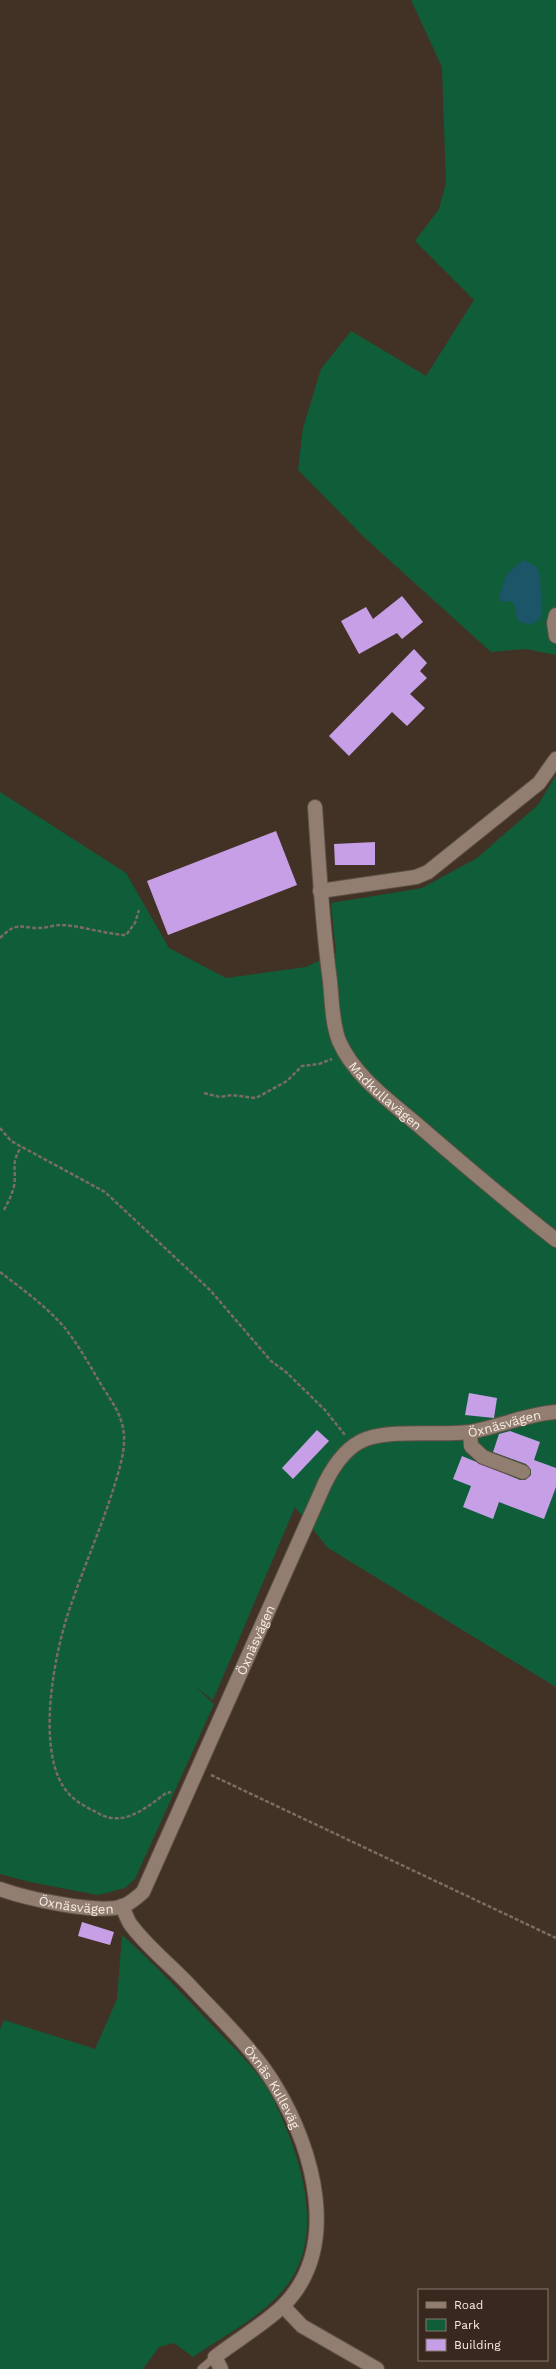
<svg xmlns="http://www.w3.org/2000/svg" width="556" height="2369" viewBox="0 0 556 2369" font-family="'Work Sans',sans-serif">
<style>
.green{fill:#0f5e39}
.water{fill:#1d5568}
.building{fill:#c79fe6}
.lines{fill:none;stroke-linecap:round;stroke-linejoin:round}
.lane-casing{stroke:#5e5147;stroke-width:9}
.street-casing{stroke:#5e5147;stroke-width:16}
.path{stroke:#7b6c62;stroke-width:2.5;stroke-dasharray:4 2;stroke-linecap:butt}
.lane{stroke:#927e71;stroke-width:7}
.street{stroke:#927e71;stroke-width:14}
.labels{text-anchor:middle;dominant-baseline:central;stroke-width:4;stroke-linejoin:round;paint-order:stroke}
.street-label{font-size:13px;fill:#f8ede6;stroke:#38281d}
</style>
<rect width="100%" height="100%" fill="#423226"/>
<g class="green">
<polygon points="411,0 556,0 556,655 526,649 491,652 365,538 298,470 303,428 321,369 351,331 426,376 474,300 415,241 439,209 446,183 442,67"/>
<polygon points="556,775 556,1687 328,1548 295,1507 213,1700 194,1686 214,1704 135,1879 125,1888 98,1895 30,1882 0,1874 0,792 126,873 169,948 226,978 306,967 336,953 331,903 422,888 477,858 538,805"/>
<path d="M122,1935c33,29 62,61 92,92 20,21 45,44 58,70 26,52 54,131 18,184 -23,34 -65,53 -97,76l-19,-14 -15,4 -16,22h-143v-340l4,-9 91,29 22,-50z"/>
</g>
<polygon class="water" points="523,560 536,566 540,575 542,615 539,620 530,625 518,621 514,604 510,601 502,602 499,598 506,575"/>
<g class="building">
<polygon points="402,596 423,622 402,639 397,633 359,654 341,621 366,607 373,619"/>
<polygon points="414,649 427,663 420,671 427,678 410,694 425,708 407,726 392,712 349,756 329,736"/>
<polygon points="276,831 297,885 168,935 147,881"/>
<polygon points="375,842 375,865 335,865 334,844"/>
<polygon points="469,1393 497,1398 494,1418 465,1415"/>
<polygon points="317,1430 329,1441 293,1479 282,1468"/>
<polygon points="510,1431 540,1442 534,1460 556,1468 556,1487 544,1519 499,1502 493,1519 463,1507 471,1486 453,1479 462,1456 520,1480 525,1480 531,1475 531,1470 526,1464 493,1452 499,1434"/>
<polygon points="82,1922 114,1932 110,1945 78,1936"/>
</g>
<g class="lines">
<defs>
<polyline id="lane" points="201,2369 215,2357"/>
<g id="street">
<polyline points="556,615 554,623 556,636"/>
<path id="s1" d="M315,807c4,58 7,116 15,174 2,20 2,42 9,60 15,35 52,61 80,85 45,39 90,77 137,114"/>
<polyline points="320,891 416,877 428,872 539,783 556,759"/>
<polyline points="470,1432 471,1446 483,1457 523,1472"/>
<path id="s2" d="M0,1889c25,9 99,26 123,17 8,-3 13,-8 20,-14l182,-409c8,-16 22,-37 41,-44 29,-10 72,-3 104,-7 29,-5 56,-18 86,-20"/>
<path id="s3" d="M122,1906c3,6 5,14 9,19 17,23 42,42 61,63 28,30 64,64 84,99 37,62 66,160 7,219 -20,19 -46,34 -68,51l6,12"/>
<polyline points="283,2306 302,2326 377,2369"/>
</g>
</defs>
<use href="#lane" class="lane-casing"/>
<use href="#street" class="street-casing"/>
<g class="path">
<path d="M0,938c17,-17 19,-10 39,-10 7,0 15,-3 22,-3 22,1 43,9 65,10l9,-12 4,-13"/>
<polyline points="204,1093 220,1097 232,1095 256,1098 287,1081 302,1066 319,1064 332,1059"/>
<polyline points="0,1128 11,1141 105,1192 210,1290 271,1361 286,1372 325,1410 345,1435"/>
<path d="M4,1210c4,-8 8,-15 10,-24 3,-18 -4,-21 7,-39"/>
<path d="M0,1272c22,17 46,34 64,55 14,17 26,39 38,59 10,16 21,30 22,50 1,17 -6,38 -11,54 -12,38 -28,74 -41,112 -17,45 -39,153 -3,192 7,8 19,14 29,19 25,15 48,-5 68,-20l5,-1"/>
<polyline points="211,1775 556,1938"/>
</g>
<use href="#lane" class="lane"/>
<use href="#street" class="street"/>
</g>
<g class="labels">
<g class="street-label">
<text stroke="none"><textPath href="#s1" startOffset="308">Madkullavägen</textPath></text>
<text stroke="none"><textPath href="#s2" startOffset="799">Öxnäsvägen</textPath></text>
<text stroke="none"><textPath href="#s2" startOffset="426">Öxnäsvägen</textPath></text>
<text stroke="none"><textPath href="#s2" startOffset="78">Öxnäsvägen</textPath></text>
<text stroke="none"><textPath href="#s3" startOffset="237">Öxnäs Kulleväg</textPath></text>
</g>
</g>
<rect x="418" y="2289" width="130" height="72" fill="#38281d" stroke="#85776d"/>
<rect x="426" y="2302" width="20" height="6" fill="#927e71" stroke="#85776d"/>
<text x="454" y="2309" font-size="12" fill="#f8ede6">Road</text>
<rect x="426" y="2319" width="20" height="12" fill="#0f5e39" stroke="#85776d"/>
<text x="454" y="2329" font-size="12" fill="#f8ede6">Park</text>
<rect x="426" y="2339" width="20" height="12" fill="#c79fe6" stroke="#85776d"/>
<text x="454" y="2349" font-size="12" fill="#f8ede6">Building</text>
</svg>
